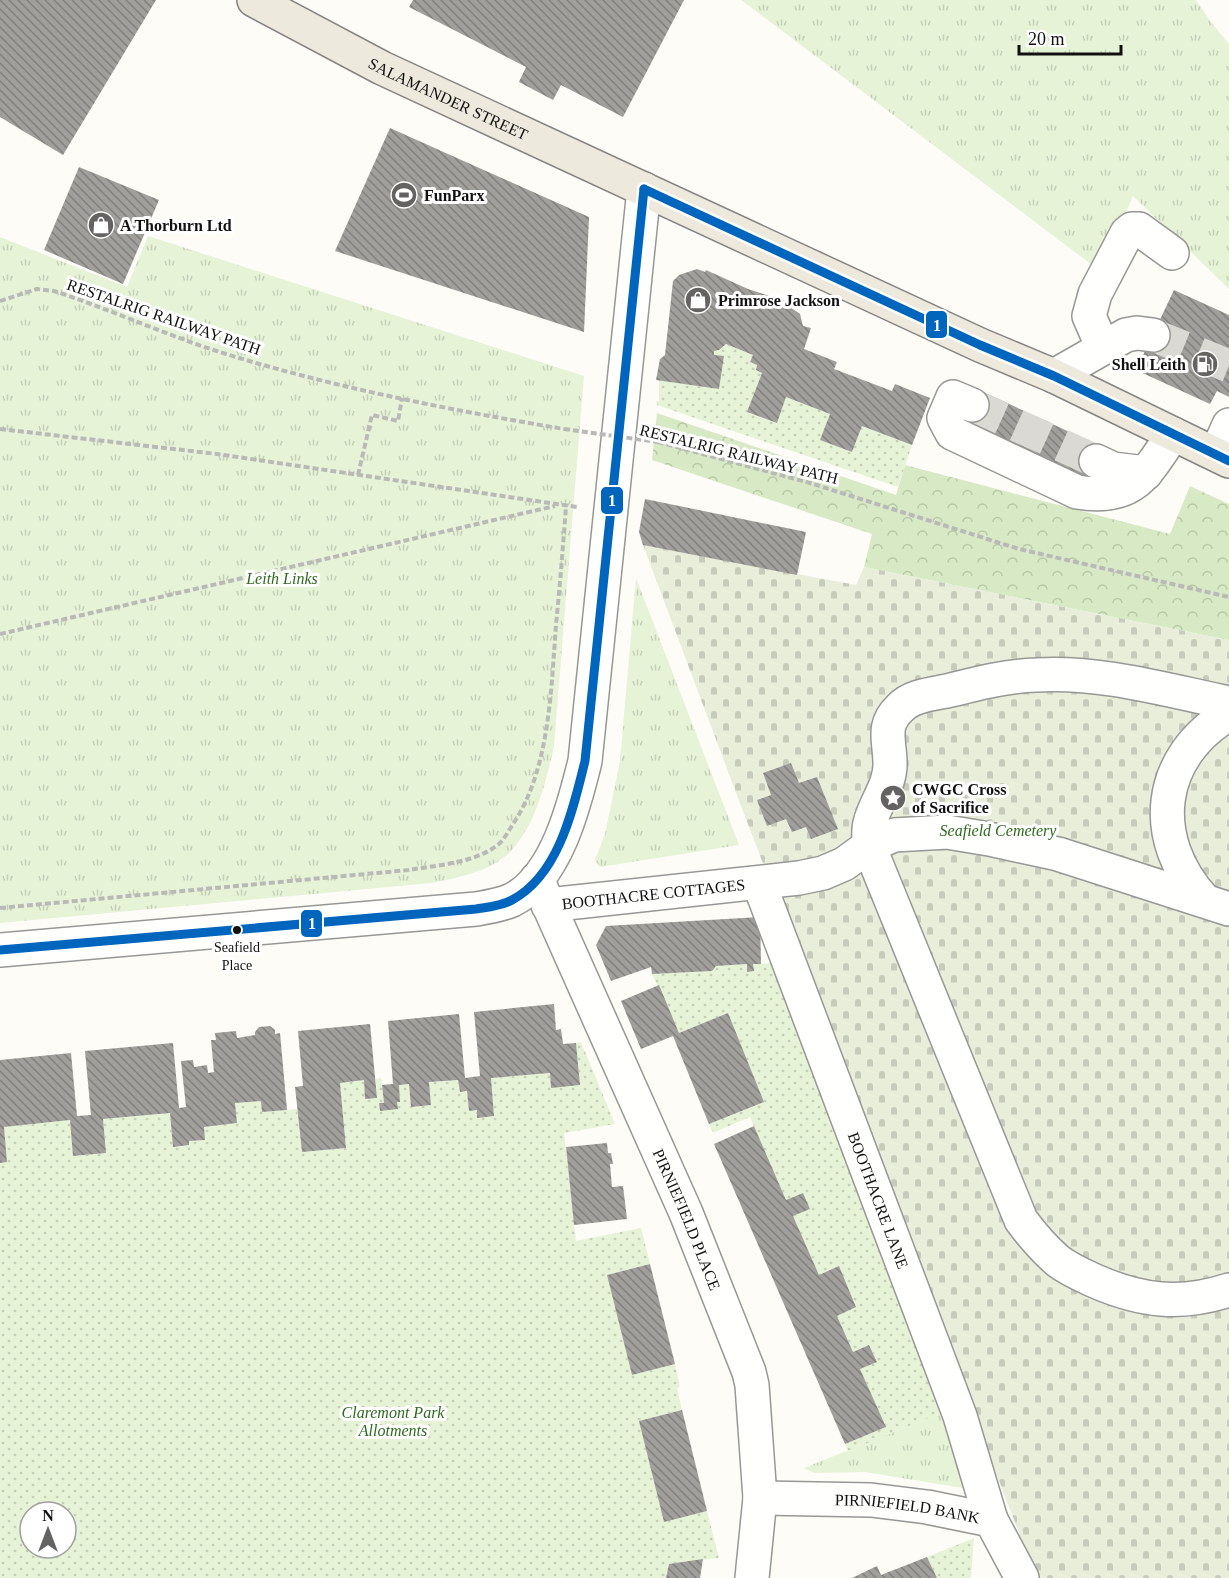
<svg xmlns="http://www.w3.org/2000/svg" width="1229" height="1578" viewBox="0 0 1229 1578" font-family="Georgia,serif">
<style>
.grass{fill:url(#grass-tufts)}
.forest{fill:url(#forest-crowns)}
.cemetery{fill:url(#cemetery-stones)}
.garden{fill:url(#garden-dots);fill-rule:evenodd}
.building{fill:url(#building-back-hatch)}
.lines{fill:none;stroke-linecap:round;stroke-linejoin:round}
.minor-tunnel{stroke:#dad9d4;stroke-width:33;stroke-dasharray:33 16;stroke-linecap:butt}
.minor-casing{stroke:#979795;stroke-width:36}
.major-casing{stroke:#858482;stroke-width:36}
.path{stroke:#b9b9b8;stroke-width:4;stroke-dasharray:6 3;stroke-linecap:butt}
.minor{stroke:#fffffe;stroke-width:33}
.major{stroke:#ede9dc;stroke-width:33}
.path-bridge{stroke:#b9b9b8;stroke-width:4;stroke-dasharray:6 3;stroke-linecap:butt}
.bus-1-casing{stroke:#fff;stroke-width:14}
.bus-1{stroke:#0065bd;stroke-width:9}
.bus-dot{fill:#111;stroke:#fff;stroke-width:2}
.labels{text-anchor:middle;dominant-baseline:central;stroke-width:6;stroke-linejoin:round;paint-order:stroke}
.bus-label{font-size:14px;fill:#111;stroke:#fff}
.street-label{font-size:16px;fill:#111;stroke:#fff}
.poi-label{font-size:16px;font-weight:bold;fill:#111;stroke:#fff;text-anchor:start}
.park-label{font-size:16px;font-style:italic;fill:#2f6b1f;stroke:#fff}
.line-badge{stroke:#fff;stroke-width:2}
.badge-label{font-size:16px;text-anchor:middle;font-weight:bold;fill:#fff}
</style>
<defs>
<pattern id="grass-tufts" width="24" height="20" patternUnits="userSpaceOnUse" patternTransform="scale(1.5)"><rect width="24" height="20" fill="#e7f3d7"/><path d="M3 7l-1-3M5 7V3M7 7l1-3M15 17l-1-3M17 17v-4M19 17l1-3" fill="none" stroke="#c5cfb8"/></pattern>
<pattern id="forest-crowns" width="20" height="18" patternUnits="userSpaceOnUse" patternTransform="scale(1.5)"><rect width="20" height="18" fill="#d8eac5"/><path d="M2 6a3 3 0 1 1 6 0M12 15a3 3 0 1 1 6 0" fill="none" stroke="#b8c8a8"/></pattern>
<pattern id="cemetery-stones" width="16" height="16" patternUnits="userSpaceOnUse" patternTransform="scale(1.5)"><rect width="16" height="16" fill="#e9eedb"/><path d="M2 7V4a2 2 0 0 1 4 0v3zM10 15v-3a2 2 0 0 1 4 0v3z" fill="#c7cbbb"/></pattern>
<pattern id="garden-dots" width="8" height="8" patternUnits="userSpaceOnUse" patternTransform="scale(1.5)"><rect width="8" height="8" fill="#e7f3d7"/><path d="M2 2h.1M6 6h.1" fill="none" stroke="#c5cfb8" stroke-width="1.8" stroke-linecap="round"/></pattern>
<pattern id="building-back-hatch" width="6" height="6" patternUnits="userSpaceOnUse" patternTransform="scale(1.5)"><rect width="6" height="6" fill="#a19f9c"/><path d="M-1 5l2 2M0 0l6 6M5-1l2 2" fill="none" stroke="#82807e"/></pattern>
</defs>
<rect width="100%" height="100%" fill="#fdfcf7"/>
<g class="grass">
<polygon points="741,0 1196,0 1211,22 1229,44 1229,289 1133,196 1100,271"/>
<path d="M148,236l436,140 -30,370c-8,35 -18,80 -45,107 -20,19 -52,25 -78,30l-431,40v-686l127,50z"/>
<polygon points="636,578 739,845 600,867 595,860 605,834 620,761"/>
<polygon points="948,1410 969,1487 963,1488 865,1472 814,1473 804,1468"/>
</g>
<polygon class="forest" points="657,413 896,495 905,465 1170,534 1190,486 1229,504 1229,640 864,567 872,534 652,460"/>
<polygon class="cemetery" points="643,545 856,585 864,567 1229,640 1229,1578 1036,1578 1032,1574 1024,1546 738,798"/>
<g class="garden">
<polygon points="726,344 753,355 750,362 757,365 756,370 762,373 748,413 776,423 786,397 830,414 820,440 852,452 862,426 912,445 898,487 657,405 656,401 659,401 659,380 719,389 724,357 714,355 714,351 719,350"/>
<polygon points="778,963 948,1410 848,1451 845,1444 886,1427 860,1369 877,1361 869,1345 853,1352 837,1316 856,1306 839,1267 819,1275 793,1216 810,1209 803,1193 786,1200 750,1117 713,1133 709,1124 764,1102 728,1014 679,1033 652,974 712,971 716,966 747,964 747,972 754,971 753,964"/>
<path d="M581,1042l34,82 -51,9 12,108 65,-13 9,36 -43,11 25,100 43,-11 5,23 -3,1 5,22 -42,11 24,100 43,-10 12,47 -50,6 -3,14h-666v-415l7,-1 -3,-35 66,-7 4,36 32,-3 -3,-34 67,-6 3,33 16,-1v-4l16,-1 -1,-13 33,-4 -2,-20 26,-2 2,11 34,-3 5,43 44,-4 -6,-65 24,-3 2,19 11,-1 -1,-19 5,-1 3,25 -4,1 20,-3 -1,-16 10,-1 2,23 20,-2 -2,-23 29,-2 2,12 7,-1 2,20 8,-1v7l17,-1 -3,-38 59,-5 30,12 -4,-42zM30,1512h36v36h-36z"/>
<polygon points="974,1538 971,1578 937,1578 927,1557"/>
</g>
<g class="building">
<polygon points="0,0 156,0 63,155 0,117"/>
<polygon points="413,0 684,0 623,117 561,85 553,100 519,82 526,67 409,7"/>
<polygon points="390,128 589,217 584,332 335,251"/>
<polygon points="79,167 159,200 123,284 44,250"/>
<polygon points="697,269 705,272 706,270 748,289 791,303 790,307 800,314 803,326 811,328 804,349 837,362 834,369 892,391 895,384 930,398 912,445 862,426 852,452 820,440 830,414 786,397 777,423 747,412 762,373 756,370 757,365 750,362 753,355 726,344 719,350 714,351 714,355 724,356 719,389 656,380 660,359 665,355 673,281 679,275"/>
<polygon points="1174,290 1229,315 1229,397 1217,391 1210,404 1136,370"/>
<polygon points="979,390 1102,447 1087,479 964,421"/>
<polygon points="645,499 806,532 797,575 643,545 639,532"/>
<polygon points="791,763 799,783 817,777 838,829 811,839 806,827 792,832 786,819 767,826 757,800 771,795 763,773"/>
<polygon points="760,917 761,964 753,964 754,971 747,972 747,964 716,966 712,971 652,974 651,967 611,981 596,945 606,926"/>
<polygon points="659,985 679,1033 728,1013 764,1102 709,1124 673,1036 641,1049 621,1001"/>
<polygon points="554,1004 556,1030 561,1029 563,1044 576,1043 580,1085 551,1088 550,1073 491,1078 494,1116 477,1118 477,1110 469,1111 467,1091 460,1092 458,1080 429,1082 431,1105 411,1107 409,1084 399,1085 400,1102 397,1102 398,1109 380,1111 379,1103 384,1103 382,1085 393,1084 388,1021 459,1014 465,1078 480,1076 474,1012"/>
<polygon points="370,1024 377,1098 365,1099 364,1080 340,1083 346,1148 302,1152 295,1087 303,1086 298,1031"/>
<polygon points="270,1026 275,1030 275,1034 280,1033 287,1110 262,1112 261,1101 235,1103 237,1123 204,1127 205,1140 189,1141 189,1145 173,1147 170,1113 103,1119 106,1153 73,1156 70,1120 4,1127 7,1162 0,1163 0,1060 71,1053 77,1116 91,1115 85,1051 173,1043 179,1108 186,1107 181,1061 193,1060 194,1067 207,1065 208,1073 214,1072 211,1040 216,1040 215,1033 236,1031 237,1038 255,1035 255,1032 259,1027"/>
<polygon points="754,1126 786,1200 803,1193 810,1209 793,1216 819,1275 839,1266 856,1307 837,1316 853,1352 869,1345 877,1362 860,1369 886,1427 845,1444 714,1144"/>
<polygon points="607,1143 608,1153 611,1153 613,1164 610,1164 612,1187 623,1186 627,1219 574,1225 566,1147"/>
<polygon points="650,1264 675,1364 632,1375 607,1275"/>
<polygon points="682,1410 707,1511 664,1522 639,1421"/>
<polygon points="927,1557 937,1578 852,1578 877,1566 881,1575"/>
<polygon points="703,1559 700,1578 666,1578 669,1564"/>
</g>
<g class="lines">
<g class="minor-tunnel">
<polyline points="1153,335 1229,366"/>
<polyline points="972,405 1096,461"/>
</g>
<defs>
<g id="minor">
<polyline points="1103,348 1089,316 1095,294 1127,233 1132,229 1139,229 1172,253"/>
<polyline points="1054,376 1126,335 1137,333 1153,335"/>
<path d="M972,405l-19,-8 -9,21 8,15 125,59c56,9 68,-16 96,-58"/>
<polyline points="1216,454 1229,425"/>
<polyline points="1096,461 1113,469 1146,473"/>
<path d="M1229,703c-63,-13 -128,-32 -193,-28 -29,1 -57,8 -85,15 -17,4 -39,5 -51,18 -19,18 -10,33 -10,55 1,21 -15,40 -20,60 -2,8 -1,15 -1,23l152,374c11,15 23,29 37,41 12,9 24,14 37,20 46,20 85,25 134,9"/>
<path id="s1" d="M537,879l149,334 63,159 3,13 8,113 -8,80"/>
<path id="s2" d="M759,883l201,533 31,104"/>
<path d="M1204,900c-56,-61 -48,-143 25,-186"/>
<path id="s3" d="M548,905l251,-27 24,-5 21,-9 25,-18 25,-11 53,-3 42,7 69,15 171,55"/>
<path d="M0,950l476,-41c12,-2 25,-4 36,-9 44,-22 62,-94 73,-139l59,-572"/>
<path id="s4" d="M760,1498l111,2 56,7 64,13 31,58"/>
</g>
<g id="major">
<path id="s5" d="M254,0l128,68 598,277 74,31 175,85"/>
</g>
</defs>
<use href="#minor" class="minor-casing"/>
<use href="#major" class="major-casing"/>
<g class="path">
<path d="M0,301l37,-12 17,2c58,19 114,45 172,63 110,34 225,56 338,75"/>
<polyline points="0,429 217,454 577,507"/>
<polyline points="658,442 810,483 1019,549 1229,597"/>
<polyline points="358,475 372,415 398,421 402,398"/>
<polyline points="0,634 555,506"/>
<path d="M0,908l409,-38c29,-5 68,-7 91,-27 5,-5 9,-13 13,-19 37,-55 38,-135 43,-199 4,-40 7,-79 10,-119"/>
</g>
<use href="#minor" class="minor"/>
<use href="#major" class="major"/>
<polyline class="path-bridge" points="564,429 658,442"/>
<defs>
<g id="bus-1">
<polyline points="644,189 980,345 1054,376 1229,461"/>
<path d="M0,950l476,-41c12,-2 25,-3 36,-9 47,-25 61,-91 73,-139l59,-572"/>
</g>
</defs>
<use href="#bus-1" class="bus-1-casing"/>
<use href="#bus-1" class="bus-1"/>
</g>
<defs>
<symbol id="stadium-disc" viewBox="-11 -11 22 22"><circle r="9.5" fill="#646362" stroke="#fff"/><path d="M0-5a6.5 5 0 1 0 0 10a6.5 5 0 1 0 0-10ZM-3.5-1.8h7v3.6h-7Z" fill="#fff"/></symbol>
<symbol id="shop-disc" viewBox="-11 -11 22 22"><circle r="9.5" fill="#646362" stroke="#fff"/><path d="M-5-2.5h2.3a2.7 3.5 0 0 1 5.4 0H5L5.5 6h-11ZM-1.5-2.5h3a1.5 2.3 0 0 0-3 0Z" fill="#fff"/></symbol>
<symbol id="fuel-disc" viewBox="-11 -11 22 22"><circle r="9.5" fill="#646362" stroke="#fff"/><path d="M-5.5-6h7V0h2V4h1.3V-2.5L3-4.5l.8-.8L6-3V5H2.5V1h-1V6h-7ZM-4.2-4.7v3.2H.2V-4.7Z" fill="#fff"/></symbol>
<symbol id="sight-disc" viewBox="-11 -11 22 22"><circle r="9.5" fill="#646362" stroke="#fff"/><path d="M0-6L1.8-2.2L6-1.7L2.9 1.2L3.7 5.4L0 3.3L-3.7 5.4L-2.9 1.2L-6-1.7L-1.8-2.2Z" fill="#fff"/></symbol>
</defs>
<g fill-rule="evenodd">
<use href="#stadium-disc" x="389" y="180" width="30" height="30"/>
<use href="#shop-disc" x="86" y="210" width="30" height="30"/>
<use href="#shop-disc" x="683" y="285" width="30" height="30"/>
<use href="#fuel-disc" x="1190" y="349" width="30" height="30"/>
<use href="#sight-disc" x="878" y="783" width="30" height="30"/>
</g>
<circle class="bus-dot" cx="237" cy="930" r="5"/>
<g class="labels">
<g class="bus-label">
<text x="237" y="947">Seafield<tspan x="237" dy="18">Place</tspan></text>
</g>
<g class="street-label">
<text stroke="none"><textPath href="#s5" startOffset="218">SALAMANDER STREET</textPath></text>
<text transform="translate(164 317) rotate(19)">RESTALRIG RAILWAY PATH</text>
<text transform="translate(739 454) rotate(14)">RESTALRIG RAILWAY PATH</text>
<text stroke="none"><textPath href="#s3" startOffset="106">BOOTHACRE COTTAGES</textPath></text>
<text stroke="none"><textPath href="#s2" startOffset="339">BOOTHACRE LANE</textPath></text>
<text stroke="none"><textPath href="#s1" startOffset="372">PIRNIEFIELD PLACE</textPath></text>
<text stroke="none"><textPath href="#s4" startOffset="148">PIRNIEFIELD BANK</textPath></text>
</g>
<g class="poi-label">
<text x="424" y="195">FunParx</text>
<text x="120" y="225">A Thorburn Ltd</text>
<text x="718" y="300">Primrose Jackson</text>
<text x="1186" y="364" text-anchor="end">Shell Leith</text>
<text x="912" y="789">CWGC Cross<tspan x="912" dy="18">of Sacrifice</tspan></text>
</g>
<g class="park-label">
<text x="282" y="578">Leith Links</text>
<text x="998" y="830">Seafield Cemetery</text>
<text x="393" y="1412">Claremont Park<tspan x="393" dy="18">Allotments</tspan></text>
</g>
</g>
<g class="line-badge">
<rect x="925" y="310" width="23" height="29" rx="6" fill="#0065bd"/>
<rect x="600" y="486" width="24" height="29" rx="6" fill="#0065bd"/>
<rect x="300" y="909" width="23" height="29" rx="6" fill="#0065bd"/>
</g>
<g class="badge-label">
<text x="937" y="331">1</text>
<text x="612" y="506">1</text>
<text x="312" y="929">1</text>
</g>
<g transform="translate(48 1530)"><circle r="28" fill="#ffffff" stroke="#a0a0a0" stroke-width="1.5"/>
<path d="M0-4.5L10 22L0 15L-10 22Z" fill="#646362"/>
<text y="-9" font-size="16" font-weight="bold" text-anchor="middle" fill="#111111">N</text>
</g>
<path d="M1019 45v9h102v-9" fill="none" stroke="#111111" stroke-width="3"/>
<text x="1028" y="45" font-size="18" fill="#111111" stroke="#ffffff" stroke-width="4.5" paint-order="stroke">20 m</text>
</svg>
